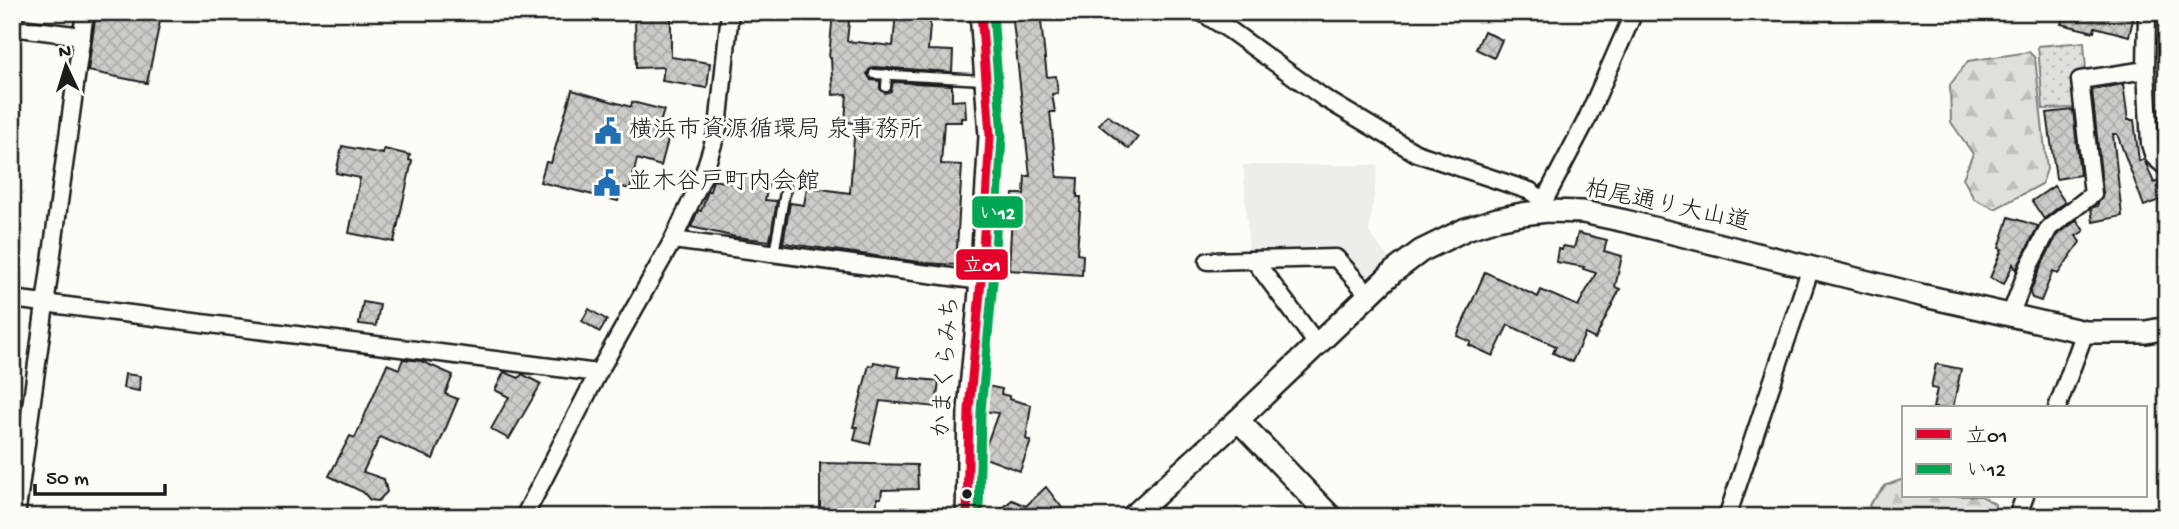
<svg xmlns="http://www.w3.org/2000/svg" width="2179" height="529" viewBox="0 0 2179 529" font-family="'Gochi Hand','Klee One',sans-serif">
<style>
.built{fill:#eeede9}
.forest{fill:url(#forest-firs);stroke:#7e7e7c;stroke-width:2}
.park{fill:url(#park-dots);stroke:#7e7e7c;stroke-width:2}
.building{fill:url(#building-cross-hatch);stroke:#1c1c1c;stroke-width:2}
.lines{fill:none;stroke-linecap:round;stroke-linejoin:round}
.lane-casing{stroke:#1c1c1c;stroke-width:13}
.street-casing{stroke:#1c1c1c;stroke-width:21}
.secondary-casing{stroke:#1c1c1c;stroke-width:26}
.lane{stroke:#fdfcf7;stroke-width:8}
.street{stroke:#fdfcf7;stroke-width:16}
.secondary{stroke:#fdfcf7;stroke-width:21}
.bus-1-casing{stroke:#fdfcf7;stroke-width:14}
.bus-2-casing{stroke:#fdfcf7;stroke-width:14}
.bus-1{stroke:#e4002b;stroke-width:9}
.bus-2{stroke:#00a651;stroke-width:9}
.bus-dot{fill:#1c1c1c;stroke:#fdfcf7;stroke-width:2.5}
.labels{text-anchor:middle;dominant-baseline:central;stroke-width:6;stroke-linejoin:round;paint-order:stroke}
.poi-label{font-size:24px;fill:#1c1c1c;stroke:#fdfcf7;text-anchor:start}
.street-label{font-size:24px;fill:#1c1c1c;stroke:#fdfcf7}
.line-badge{stroke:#fdfcf7;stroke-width:2.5}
.badge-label{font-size:19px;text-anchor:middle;font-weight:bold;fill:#fff}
</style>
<defs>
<pattern id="forest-firs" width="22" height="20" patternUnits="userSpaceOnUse" patternTransform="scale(1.75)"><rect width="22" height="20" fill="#e0dfdb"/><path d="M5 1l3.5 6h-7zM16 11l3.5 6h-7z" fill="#c0bfbb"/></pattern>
<pattern id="park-dots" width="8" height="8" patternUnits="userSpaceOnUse" patternTransform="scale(1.75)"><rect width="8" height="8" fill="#e0dfdb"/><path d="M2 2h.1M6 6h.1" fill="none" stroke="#c0bfbb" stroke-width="1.8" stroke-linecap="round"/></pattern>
<pattern id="building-cross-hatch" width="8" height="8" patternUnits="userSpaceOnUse" patternTransform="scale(1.75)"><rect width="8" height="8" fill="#cccbc8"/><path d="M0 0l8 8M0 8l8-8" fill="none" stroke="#afaeab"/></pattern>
</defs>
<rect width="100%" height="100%" fill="#fdfcf7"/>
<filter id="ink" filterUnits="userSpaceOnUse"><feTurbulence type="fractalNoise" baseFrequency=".0143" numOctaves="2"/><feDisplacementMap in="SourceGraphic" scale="14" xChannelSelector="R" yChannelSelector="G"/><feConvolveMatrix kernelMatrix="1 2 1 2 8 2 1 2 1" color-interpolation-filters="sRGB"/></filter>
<g filter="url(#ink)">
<polygon class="built" points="1243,165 1378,165 1369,232 1389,259 1365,279 1343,251 1249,254"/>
<g class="forest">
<polygon points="2029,52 2035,58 2047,169 2042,184 1995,209 1974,199 1963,178 1973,154 1951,122 1950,85 1968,61"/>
<polygon points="1904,479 1904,496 1981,496 1995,504 1993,517 1875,517 1869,505 1886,485"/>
</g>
<polygon class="park" points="2084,42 2086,71 2074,74 2076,108 2043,109 2038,46"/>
<g class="building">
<polygon points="96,12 162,12 147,83 88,71"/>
<polygon points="635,12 671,12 671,57 710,63 707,88 662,81 664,67 636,68"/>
<polygon points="833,12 850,12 847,41 893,46 896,12 931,12 928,50 953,51 952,72 874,67 869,70 867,74 871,80 880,81 880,89 885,93 891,91 893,82 952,85 952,101 965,100 966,118 961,118 961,122 944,122 941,164 962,165 956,265 926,263 783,243 790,203 804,205 807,187 850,193 855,123 845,122 847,94 833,95 831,58 829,58"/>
<polygon points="1012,12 1040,12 1047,77 1056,76 1058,93 1052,94 1055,112 1050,112 1057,177 1078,178 1077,197 1081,197 1077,254 1083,255 1082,275 1009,270 1013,194 1024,194 1025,176 1030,176"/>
<polygon points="2064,12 2135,12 2129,36 2095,27 2094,32 2061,24"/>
<polygon points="1484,31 1502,40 1494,58 1476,49"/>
<polygon points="2123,84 2128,120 2134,120 2139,161 2144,159 2154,183 2163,179 2167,197 2144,206 2117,134 2113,134 2122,216 2093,222 2091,208 2097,206 2103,193 2092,90"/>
<polygon points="572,90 631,107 632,102 664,110 660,123 665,125 662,134 669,136 661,166 637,159 630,189 622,187 618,201 540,182 546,162 551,163"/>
<polygon points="2073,110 2080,175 2056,179 2047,113"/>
<polygon points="1107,115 1138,137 1129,149 1099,125"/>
<polygon points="342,146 383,154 384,149 410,155 409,160 412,161 394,242 349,233 360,178 336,173"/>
<polygon points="731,173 766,178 766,180 769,181 765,200 777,201 770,241 736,237 691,227 698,210 701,211 708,191 710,191 713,180 729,183"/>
<polygon points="2054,186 2065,202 2044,219 2032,201"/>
<polygon points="2009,217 2038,226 2016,270 2013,264 2004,284 1990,278 2002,249 1999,248"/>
<polygon points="2077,220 2084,231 2076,236 2080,242 2058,274 2053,271 2041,301 2032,298 2030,293 2039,270 2057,235"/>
<polygon points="1578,233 1607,240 1604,251 1622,256 1615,287 1620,289 1595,339 1585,334 1572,362 1553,353 1556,346 1508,325 1493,356 1469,345 1471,342 1457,336 1485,272 1538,297 1541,290 1578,306 1596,273 1583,269 1584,267 1556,262 1558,249 1562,250 1563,246 1574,248"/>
<polygon points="363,302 380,305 376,326 359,324"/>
<polygon points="589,309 607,320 600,332 582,321"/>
<polygon points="403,359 421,361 453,375 445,394 458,399 433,459 380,437 363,472 384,479 387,492 378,501 370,500 363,492 329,476 350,436 355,438 387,364 399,369"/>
<polygon points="874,362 900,367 898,377 939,381 936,407 880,401 870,444 854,440 857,427 853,427 869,365 873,366"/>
<polygon points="1936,364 1961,369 1953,408 1933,408 1937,389 1931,388"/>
<polygon points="504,372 519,378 522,374 541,384 509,439 491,429 509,397 495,390"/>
<polygon points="125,374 140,376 139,391 123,388"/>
<polygon points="987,386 1002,389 1001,394 1009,396 1009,399 1031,405 1026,439 1031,441 1020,471 982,457 998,413 982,411"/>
<polygon points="820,463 917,465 918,489 882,490 881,498 877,498 877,517 820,517"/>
<polygon points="1046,487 1069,517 992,517 1012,500 1026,506"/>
</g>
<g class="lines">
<defs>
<g id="lane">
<polyline points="874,74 983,80"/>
<polyline points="886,87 887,74"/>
<polyline points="774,253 786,187"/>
</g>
<g id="street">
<polyline points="1201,12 1231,31 1324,98 1416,153 1530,191 1544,201"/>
<polyline points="12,27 82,36"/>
<polyline points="2146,70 2150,144 2154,157 2167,168"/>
<polyline points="1546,209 1544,201 1586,121 1634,12"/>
<polyline points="673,240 981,281"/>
<polyline points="1254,260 1317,344"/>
<polyline points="1208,261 1336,258 1369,295"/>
<polyline points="12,299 598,373"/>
<polyline points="2010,316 2029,266 2049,228 2093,194 2080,80 2146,70 2147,12"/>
<polyline points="2057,408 2085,332"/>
<polyline points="16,517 85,12"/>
<polyline points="524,517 598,373 673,240 703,176 718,128 730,12"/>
<polyline points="1727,517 1811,267"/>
<polyline points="2017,517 2025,496"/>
</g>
<g id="secondary">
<polyline points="1238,420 1331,517"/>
<polyline points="967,517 969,410 981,281 990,136 981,12"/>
<polyline points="1132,517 1238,420 1393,272 1421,251 1466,229 1497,219 1522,214 1547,211 1583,212 1625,221 1916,294 2085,332 2146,332 2167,328"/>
</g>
</defs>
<use href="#lane" class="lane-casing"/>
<use href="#street" class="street-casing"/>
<use href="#secondary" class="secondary-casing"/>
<use href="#lane" class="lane"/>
<use href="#street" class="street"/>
<use href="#secondary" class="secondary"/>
<defs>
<polyline id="bus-1" points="967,517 969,410 981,281 990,136 981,12"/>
<polyline id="bus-2" points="979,517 981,411 993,282 1002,137 993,12"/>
</defs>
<use href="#bus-1" class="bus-1-casing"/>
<use href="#bus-2" class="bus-2-casing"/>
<use href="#bus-1" class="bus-1"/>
<use href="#bus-2" class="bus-2"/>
</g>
</g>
<defs>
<symbol id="civic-bare" viewBox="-9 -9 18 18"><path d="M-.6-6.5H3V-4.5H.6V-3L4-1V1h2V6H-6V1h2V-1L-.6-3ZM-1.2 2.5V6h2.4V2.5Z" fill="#1f6fb2" stroke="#fdfcf7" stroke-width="2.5" paint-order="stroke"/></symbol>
</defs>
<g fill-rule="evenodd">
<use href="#civic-bare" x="589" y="112" width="38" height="38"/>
<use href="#civic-bare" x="588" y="164" width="38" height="38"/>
</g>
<circle class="bus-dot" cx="967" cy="494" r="6"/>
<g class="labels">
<g class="poi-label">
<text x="629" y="131">横浜市資源循環局 泉事務所</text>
<text x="628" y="183">並木谷戸町内会館</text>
</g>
<g class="street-label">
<text transform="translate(1667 207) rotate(12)">柏尾通り大山道</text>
<text transform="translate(948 367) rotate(-86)">かまくらみち</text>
</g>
</g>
<g class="line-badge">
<rect x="971" y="195" width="53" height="34" rx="7" fill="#00a651"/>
<rect x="955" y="248" width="54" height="33" rx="7" fill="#e4002b"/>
</g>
<g class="badge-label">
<text x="997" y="219">い12</text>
<text x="982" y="271">立01</text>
</g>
<rect width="2179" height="529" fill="none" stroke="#fdfcf7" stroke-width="42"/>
<rect x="21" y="21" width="2137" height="487" fill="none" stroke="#1c1c1c" stroke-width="2.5" filter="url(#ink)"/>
<rect x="1902" y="406" width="245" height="91" fill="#fdfcf7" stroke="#a3a29f" stroke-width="2"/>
<rect x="1916" y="429" width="35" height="10" fill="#e4002b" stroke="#a3a29f" stroke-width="2"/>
<text x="1966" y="442" font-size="21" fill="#1c1c1c">立01</text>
<rect x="1916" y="464" width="35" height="10" fill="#00a651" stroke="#a3a29f" stroke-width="2"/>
<text x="1966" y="476" font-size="21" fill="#1c1c1c">い12</text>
<g transform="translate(66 66) rotate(356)" stroke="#fdfcf7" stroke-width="5" paint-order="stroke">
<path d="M0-5L12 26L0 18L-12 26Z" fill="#1c1c1c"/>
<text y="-10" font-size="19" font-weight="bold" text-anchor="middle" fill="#1c1c1c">N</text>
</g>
<path d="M35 484v10h130v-10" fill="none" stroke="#1c1c1c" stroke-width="3.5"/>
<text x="46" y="484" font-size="21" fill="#1c1c1c" stroke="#fdfcf7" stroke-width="5" paint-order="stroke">50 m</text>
</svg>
